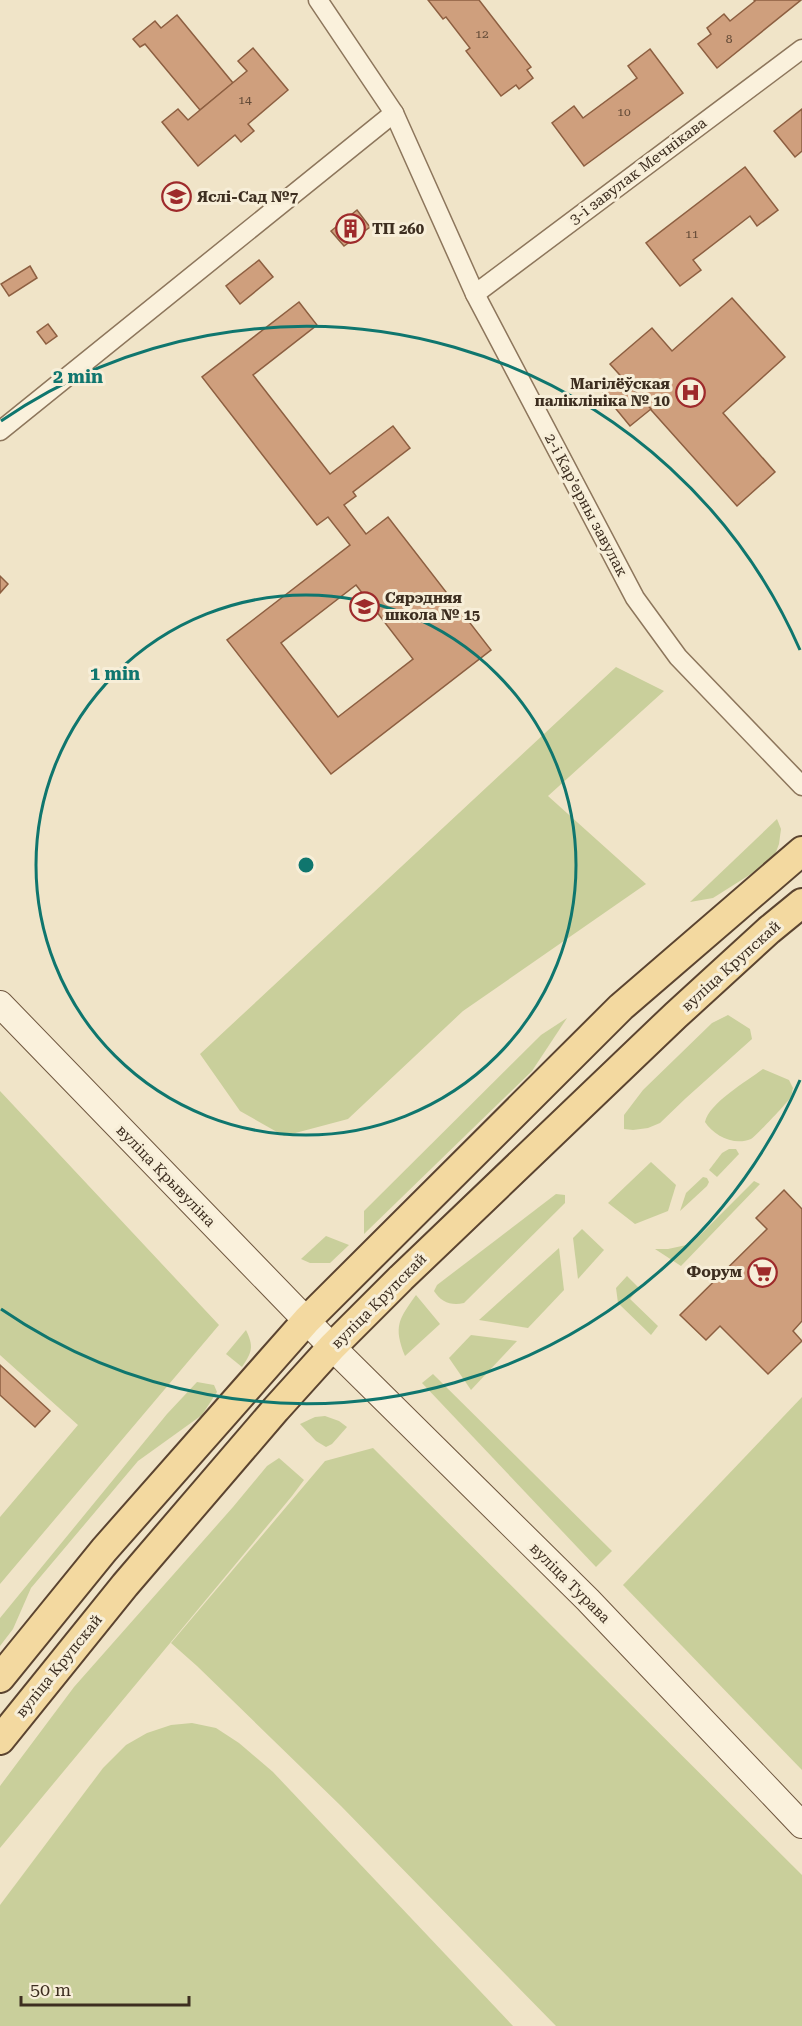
<svg xmlns="http://www.w3.org/2000/svg" width="802" height="2026" viewBox="0 0 802 2026" font-family="'Roboto Serif',serif">
<style>
.green{fill:#c9cf9b}
.building{fill:#cf9f7d;stroke:#8d5f41;stroke-width:1.5;fill-rule:evenodd}
.lines{fill:none;stroke-linecap:round;stroke-linejoin:round}
.street-casing{stroke:#8d765c;stroke-width:21}
.secondary-casing{stroke:#6f573f;stroke-width:28}
.primary-casing{stroke:#5b4430;stroke-width:32}
.street{stroke:#faf1dc;stroke-width:18}
.secondary{stroke:#faf1dc;stroke-width:26}
.primary{stroke:#f3d9a0;stroke-width:28}
.ring{fill:none;stroke:#0f766e;stroke-width:3}
.labels{text-anchor:middle;dominant-baseline:central;stroke-width:6;stroke-linejoin:round;paint-order:stroke}
.number-label{font-size:12px;fill:#624a37}
.street-label{font-size:15px;fill:#3d2e20;stroke:#f7eed8}
.poi-label{font-size:15px;font-weight:bold;fill:#3d2e20;stroke:#f7eed8;text-anchor:start}
.centre{fill:#0f766e;stroke:#f7eed8;stroke-width:3}
.ring-label{font-size:18px;text-anchor:middle;font-weight:bold;fill:#0f766e;stroke:#f7eed8;stroke-width:6;stroke-linejoin:round;paint-order:stroke}
</style>
<rect width="100%" height="100%" fill="#f0e4c8"/>
<g class="green">
<polygon points="616,667 664,691 548,796 646,884 463,1011 348,1119 284,1136 240,1111 200,1054"/>
<polygon points="777,819 781,829 779,844 773,860 713,898 690,902"/>
<polygon points="728,1015 750,1029 752,1039 686,1098 660,1123 648,1128 633,1130 624,1129 624,1115 643,1090 712,1023"/>
<polygon points="567,1018 532,1071 364,1234 364,1211 541,1035"/>
<path d="M763,1069l26,11 4,8c-1,3 -1,6 -2,9 -3,5 -36,40 -40,42 -17,7 -37,-3 -46,-17 4,-19 42,-41 58,-53z"/>
<polygon points="0,1091 219,1325 0,1584 0,1517 78,1425 0,1355"/>
<polygon points="729,1149 736,1149 739,1154 717,1177 709,1170 722,1153"/>
<polygon points="651,1162 676,1185 668,1211 635,1224 608,1203"/>
<polygon points="703,1177 707,1178 709,1182 707,1186 680,1211 686,1193"/>
<polygon points="754,1181 760,1184 681,1266 655,1249 668,1249 691,1244"/>
<path d="M556,1194l9,1v8l-101,100c-13,3 -23,-1 -30,-12l3,-6z"/>
<polygon points="582,1229 604,1250 578,1279 573,1238"/>
<polygon points="326,1236 349,1245 330,1263 310,1263 301,1259"/>
<polygon points="559,1248 564,1290 528,1328 479,1320"/>
<polygon points="627,1276 639,1288 630,1299 658,1326 651,1335 618,1303 616,1288"/>
<path d="M416,1295l24,29 -35,32c-12,-30 -6,-37 11,-61z"/>
<path d="M246,1330c8,17 6,22 -4,37l-16,-13z"/>
<polygon points="471,1335 517,1341 471,1390 449,1358"/>
<polygon points="433,1374 612,1551 596,1567 422,1383"/>
<polygon points="197,1382 214,1385 217,1392 202,1415 138,1461 31,1588 13,1629 0,1646 0,1618 167,1414"/>
<polygon points="802,1397 802,1770 623,1585"/>
<polygon points="325,1416 339,1421 347,1427 332,1444 326,1447 316,1441 300,1424 315,1417"/>
<polygon points="373,1448 802,1875 802,2026 556,2026 341,1806 197,1666 171,1643 325,1461"/>
<polygon points="279,1458 304,1480 292,1496 0,1848 0,1786 74,1687 233,1507 267,1466"/>
<polygon points="192,1723 216,1728 239,1743 273,1772 513,2026 0,2026 0,1905 103,1768 126,1745 147,1733 171,1725"/>
</g>
<g class="building">
<polygon points="428,0 479,0 531,67 527,70 533,78 519,89 516,85 501,96 466,51 470,48 446,17 443,19"/>
<polygon points="754,0 801,0 717,68 698,44 711,34 707,28 724,14 730,21 755,1"/>
<polygon points="177,15 233,83 200,110 145,44 140,47 133,39 155,21 161,28"/>
<polygon points="253,48 288,90 248,124 254,131 241,142 235,135 198,166 162,122 178,109 188,120 247,71 238,61"/>
<polygon points="650,49 683,93 584,166 552,123 574,106 583,118 637,78 628,66"/>
<polygon points="802,109 802,151 795,157 774,131"/>
<polygon points="745,167 778,210 757,226 750,216 693,260 701,270 680,286 646,243"/>
<polygon points="357,210 370,227 344,246 331,231"/>
<polygon points="259,260 273,277 240,304 226,286"/>
<polygon points="30,266 37,278 9,296 1,284"/>
<polygon points="732,298 785,357 723,413 775,472 737,506 610,364 652,328 672,351"/>
<path d="M299,302l18,23 -64,50 77,99 63,-48 17,22 -57,44 3,4 -12,9 22,29 22,-17 103,133 -160,124 -104,-134 123,-95 -22,-28 -11,8 -115,-148zM356,585l57,74 -75,58 -57,-74z"/>
<polygon points="48,324 57,336 46,344 37,332"/>
<polygon points="622,377 651,409 630,426 603,393"/>
<polygon points="0,576 8,584 0,593"/>
<polygon points="784,1190 802,1209 802,1321 793,1331 802,1341 768,1374 720,1326 706,1340 680,1315 767,1229 756,1218"/>
<polygon points="0,1365 50,1411 35,1427 0,1395"/>
</g>
<g class="lines">
<defs>
<g id="street">
<polyline points="318,0 394,113 475,294 635,598 678,657 802,786"/>
<polyline points="475,294 802,49"/>
<polyline points="0,431 394,113"/>
</g>
<polyline id="secondary" points="0,1004 332,1347 588,1600 802,1825"/>
<g id="primary">
<polyline points="0,1678 104,1550 307,1320 621,1007 802,851"/>
<polyline points="0,1740 125,1585 276,1409 332,1347 401,1278 676,1015 769,930 802,903"/>
</g>
</defs>
<use href="#street" class="street-casing"/>
<use href="#secondary" class="secondary-casing"/>
<use href="#primary" class="primary-casing"/>
<use href="#street" class="street"/>
<use href="#secondary" class="secondary"/>
<use href="#primary" class="primary"/>
</g>
<g class="ring">
<circle cx="306" cy="865" r="270"/>
<path d="M800 1080A539 539 0 0 1 1 1309M1 421A539 539 0 0 1 800 650"/>
</g>
<defs>
<symbol id="school-ring" viewBox="-11 -11 22 22"><circle r="9.5" fill="#f7eed8" stroke="#9e2a2b" stroke-width="1.5"/><path d="M0-5L7-2L0 1L-7-2ZM-4 1L0 2.5L4 1V4Q0 6-4 4Z" fill="#9e2a2b"/></symbol>
<symbol id="building-ring" viewBox="-11 -11 22 22"><circle r="9.5" fill="#f7eed8" stroke="#9e2a2b" stroke-width="1.5"/><path d="M-4-6H4V6H1V3H-1V6H-4ZM-2.5-4.3h1.7v1.8h-1.7ZM.8-4.3h1.7v1.8H.8ZM-2.5-1h1.7V.8h-1.7ZM.8-1h1.7V.8H.8Z" fill="#9e2a2b"/></symbol>
<symbol id="hospital-ring" viewBox="-11 -11 22 22"><circle r="9.5" fill="#f7eed8" stroke="#9e2a2b" stroke-width="1.5"/><path d="M-5-5h3v3.5h4V-5h3V5h-3V1.5h-4V5h-3Z" fill="#9e2a2b"/></symbol>
<symbol id="supermarket-ring" viewBox="-11 -11 22 22"><circle r="9.5" fill="#f7eed8" stroke="#9e2a2b" stroke-width="1.5"/><path d="M-6-5.5h2.5l.6 2H6L4.5 2H-2.5L-4.4-4H-6ZM-1.5 3.2a1.3 1.3 0 1 0 .1 0ZM3 3.2a1.3 1.3 0 1 0 .1 0Z" fill="#9e2a2b"/></symbol>
</defs>
<g fill-rule="evenodd">
<use href="#school-ring" x="160" y="180" width="33" height="33"/>
<use href="#building-ring" x="334" y="212" width="33" height="33"/>
<use href="#hospital-ring" x="674" y="376" width="33" height="33"/>
<use href="#school-ring" x="348" y="590" width="33" height="33"/>
<use href="#supermarket-ring" x="746" y="1256" width="33" height="33"/>
</g>
<g class="labels">
<g class="number-label">
<text x="482" y="34">12</text>
<text x="729" y="39">8</text>
<text x="245" y="100">14</text>
<text x="624" y="112">10</text>
<text x="692" y="234">11</text>
</g>
<g class="street-label">
<text transform="translate(638 171) rotate(-37)">3-і завулак Мечнікава</text>
<text transform="translate(586 505) rotate(62)">2-і Карʼерны завулак</text>
<text transform="translate(731 966) rotate(-42)">вуліца Крупскай</text>
<text transform="translate(166 1176) rotate(46)">вуліца Крывуліна</text>
<text transform="translate(379 1301) rotate(-45)">вуліца Крупскай</text>
<text transform="translate(570 1583) rotate(45)">вуліца Турава</text>
<text transform="translate(59 1666) rotate(-51)">вуліца Крупскай</text>
</g>
<g class="poi-label">
<text x="197" y="197">Яслі-Сад №7</text>
<text x="372" y="229">ТП 260</text>
<text x="670" y="384" text-anchor="end">Магілёўская<tspan x="670" dy="17">паліклініка № 10</tspan></text>
<text x="385" y="598">Сярэдняя<tspan x="385" dy="17">школа № 15</tspan></text>
<text x="742" y="1272" text-anchor="end">Форум</text>
</g>
</g>
<circle cx="306" cy="865" r="9" class="centre"/>
<g class="ring-label">
<text x="78" y="383">2 min</text>
<text x="115" y="680">1 min</text>
</g>
<path d="M21 1996v9h168v-9" fill="none" stroke="#3d2e20" stroke-width="3"/>
<text x="30" y="1996" font-size="18" fill="#3d2e20" stroke="#f7eed8" stroke-width="4.5" paint-order="stroke">50 m</text>
</svg>
